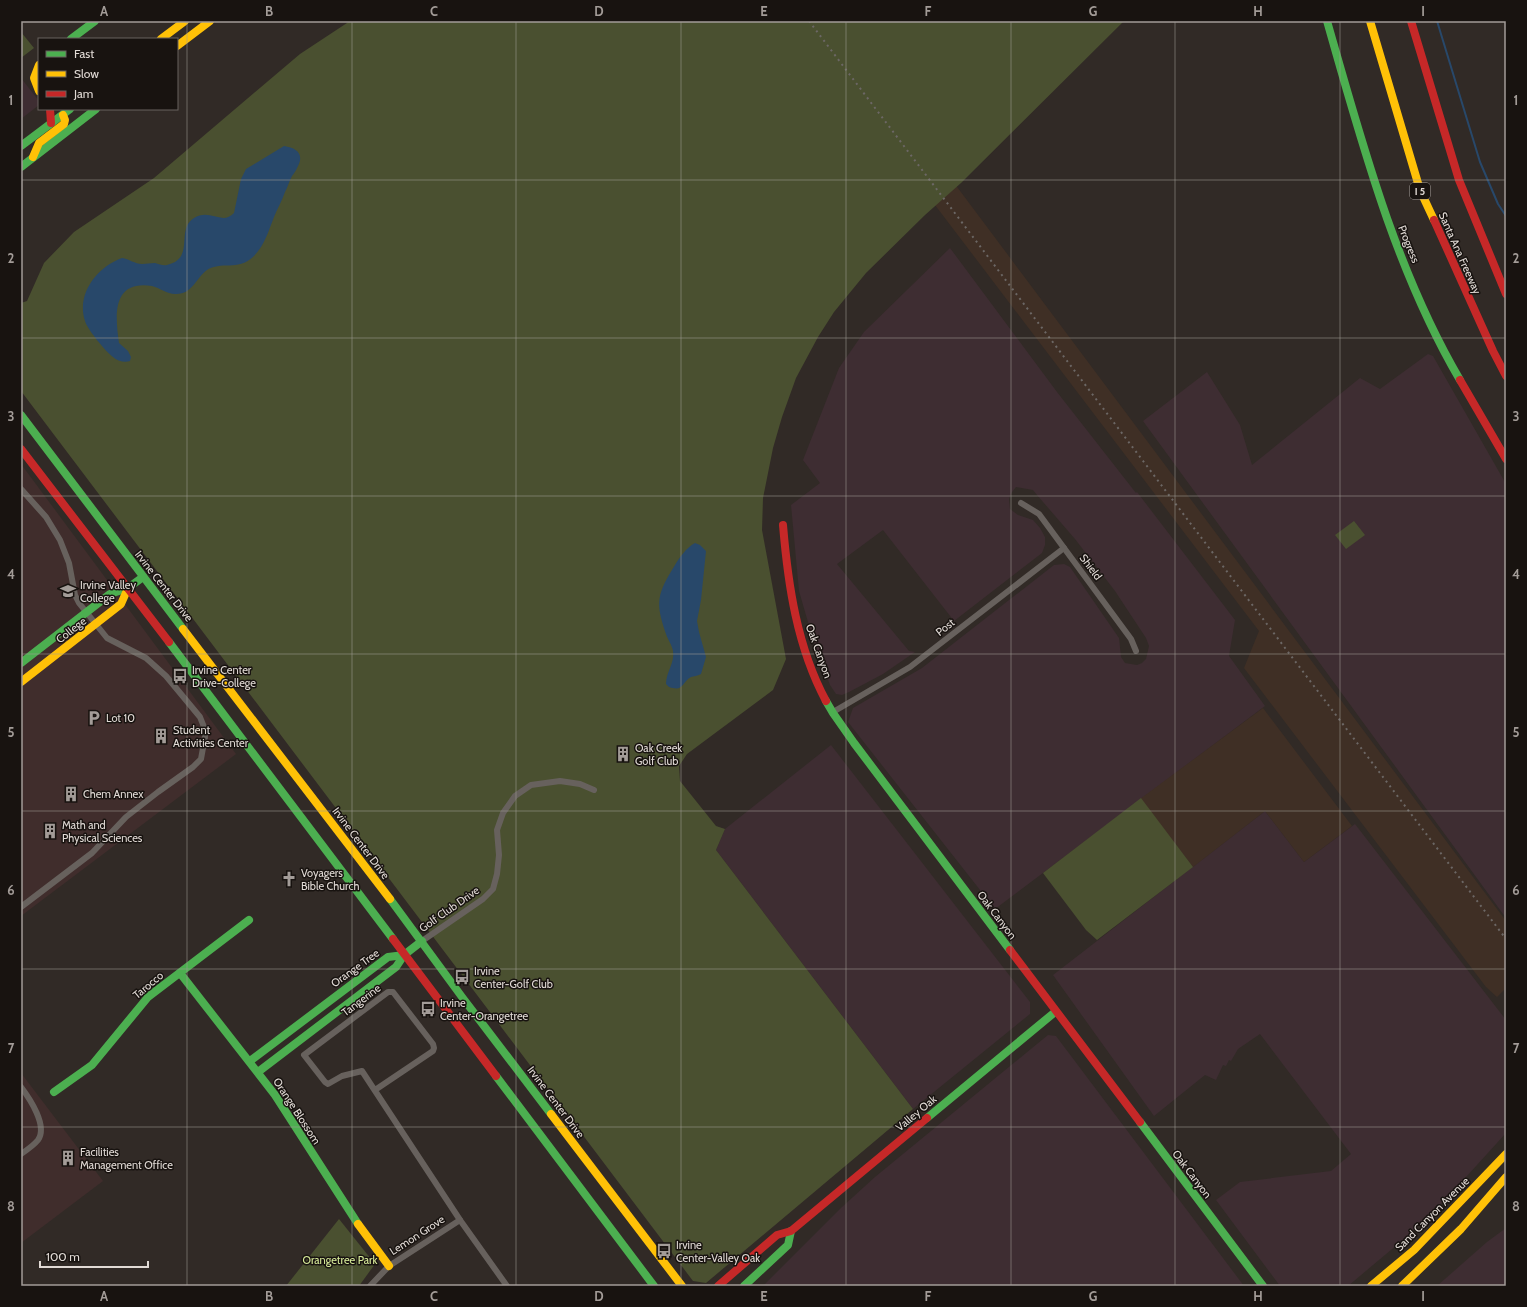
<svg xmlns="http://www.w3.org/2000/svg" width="1527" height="1307" viewBox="0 0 1527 1307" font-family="Cabin,sans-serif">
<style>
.commercial{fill:#3e2d32}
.built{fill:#3f2f25}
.education{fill:#402d2c}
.green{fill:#4a5030}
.water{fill:#28486a}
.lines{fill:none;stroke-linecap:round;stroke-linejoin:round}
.stream{stroke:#28486a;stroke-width:2}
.street{stroke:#67615d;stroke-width:6}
.fast{stroke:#4caf50;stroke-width:8}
.slow{stroke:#ffc107;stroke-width:8}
.jam{stroke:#c62828;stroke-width:8}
.rail{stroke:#6c6765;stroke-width:2;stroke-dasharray:2 4;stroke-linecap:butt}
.grid{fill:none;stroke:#a39c98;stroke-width:1;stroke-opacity:0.55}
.labels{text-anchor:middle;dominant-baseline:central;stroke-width:3;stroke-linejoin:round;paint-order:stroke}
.shield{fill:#181310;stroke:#a59e9a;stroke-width:1}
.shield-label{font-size:10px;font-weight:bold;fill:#e1dad5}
.street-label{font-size:11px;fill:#e1dad5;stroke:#181310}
.poi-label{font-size:11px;fill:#e1dad5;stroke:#181310;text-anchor:start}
.park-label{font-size:11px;fill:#d8ec9a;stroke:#181310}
.neatline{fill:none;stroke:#a39c98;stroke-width:1.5}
.grid-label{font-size:13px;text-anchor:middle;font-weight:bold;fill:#a39c98}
</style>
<rect width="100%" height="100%" fill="#312a26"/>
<g class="commercial">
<polygon points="21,78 39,101 39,105 21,119"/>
<polygon points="950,248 1057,392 1136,493 1137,492 1235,620 1229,656 1265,706 995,909 848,722 853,708 922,668 1054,565 1064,564 1070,567 1119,638 1121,657 1125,663 1137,665 1142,663 1146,659 1149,646 1146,638 1115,591 1075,539 1037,495 1033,490 1016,487 1012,492 1009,499 1010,509 1018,515 1033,520 1040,528 1045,537 1045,545 1042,553 954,621 883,530 837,564 909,651 915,652 883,674 849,692 842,695 836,694 830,685 812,636 799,591 791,505 820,483 803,460 839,368 864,332"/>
<polygon points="1428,354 1433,356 1506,484 1506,918 1143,421 1207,372 1240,425 1252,465 1360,378 1380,389"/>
<polygon points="831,745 1030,1002 1030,1014 913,1109 716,850 725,829"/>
<polygon points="1265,811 1304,862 1355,824 1506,1020 1506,1133 1447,1198 1404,1239 1348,1286 1280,1286 1216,1200 1240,1182 1331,1171 1351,1154 1260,1034 1238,1049 1231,1061 1229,1060 1226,1066 1223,1065 1216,1080 1205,1075 1154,1116 1053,975"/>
<polygon points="1048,1035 1056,1036 1244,1286 763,1286 842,1207 875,1177"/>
<polygon points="1506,1228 1506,1286 1437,1286 1487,1242"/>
</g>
<g class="built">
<polygon points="795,21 833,21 1506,921 1506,988 1497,997 1486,987 1244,668 1259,631"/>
<polygon points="1263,708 1352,826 1304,862 1265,811 1193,867 1140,799"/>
</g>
<g class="education">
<polygon points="21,464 236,754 21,916"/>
<polygon points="21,1073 103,1181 21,1243"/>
</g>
<g class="green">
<polygon points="350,21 1124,21 961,183 925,215 866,273 834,312 818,337 796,378 782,417 773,448 763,498 762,530 786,659 773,690 687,754 679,766 680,781 716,826 725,829 716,850 913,1109 706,1283 693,1281 21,391 21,303 27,301 44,263 74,232 154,178 300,54"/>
<polygon points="21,32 34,48 21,58"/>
<polygon points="1354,521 1365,535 1346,549 1335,535"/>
<polygon points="1141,798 1193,867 1097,940 1086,930 1043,873"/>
<polygon points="339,1219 375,1264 359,1286 286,1286"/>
</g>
<g class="water">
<path d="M284,146c13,2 21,8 13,22 -1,3 -3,5 -5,8 -3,5 -4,11 -7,16 -3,9 -8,17 -11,25 -6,15 -9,28 -21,40 -15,14 -33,4 -46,13 -11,8 -15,25 -32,24 -8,0 -15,-6 -23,-8 -40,-6 -37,29 -33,57l9,8 3,6 -1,4c-5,2 -13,0 -17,-4 -7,-5 -26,-28 -28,-36 -9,-27 12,-54 37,-63 7,1 13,6 20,6 5,0 8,-1 13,-1 4,1 8,3 12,2 29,-7 8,-35 27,-47 16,-10 28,8 40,-5l7,-34 5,-10z"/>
<path d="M695,543l5,2 6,6 -5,49 -4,21 2,11 7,25 -5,17c-4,2 -7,2 -10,3 -10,6 -7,15 -22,10l-3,-3c0,-12 9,-21 7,-33 -1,-6 -5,-11 -7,-17 -11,-32 -9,-40 9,-69 4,-7 12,-18 20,-22z"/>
</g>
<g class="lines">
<polyline class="stream" points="1437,21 1480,162 1498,204 1506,216"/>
<g class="street">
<polyline points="21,489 46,517 60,540 69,563 75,595 79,603 107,638 146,658 166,676 200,717 204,727 205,737 201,759 193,767 158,792 126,817 92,853 21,907"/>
<polyline points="1021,503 1039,514 1131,639 1136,651"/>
<polyline points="833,712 910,667 1064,548"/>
<polyline points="422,941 483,899 493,889 497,874 499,855 497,830 503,813 515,796 531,785 560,781 580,784 594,790"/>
<path d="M21,1087c9,12 27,39 17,53 -4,5 -11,10 -17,14"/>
<polyline points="375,1090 433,1051 434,1048 433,1044 393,992 388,992 304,1055 325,1082 328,1084 342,1076 362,1071 460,1220 507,1286"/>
<polyline points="370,1286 389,1266 460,1220"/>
</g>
<g class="fast">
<path d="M1327,21c35,122 68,248 133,359"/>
<polyline points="71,39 95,21"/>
<polyline points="21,146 70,109"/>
<polyline points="21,167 96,109"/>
<polyline points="21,415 183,629"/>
<polyline points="169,642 393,939"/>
<polyline points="21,663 110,594 128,588 143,577"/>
<polyline points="826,701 833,713 854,743 1010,950"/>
<polyline points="390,899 462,997 551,1114"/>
<polyline points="180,973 275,1095 358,1224"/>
<polyline points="250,1061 388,957 404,955"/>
<polyline points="258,1072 396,967 404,955 422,941"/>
<polyline points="496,1076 654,1286"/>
<polyline points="54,1092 92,1065 148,997 249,920"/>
<polyline points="927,1118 1055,1012"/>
<polyline points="1140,1122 1263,1286"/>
<polyline points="744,1286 788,1245 791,1231"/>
</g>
<g class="slow">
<polyline points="1370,21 1420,190 1434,220"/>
<polyline points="161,39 185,21"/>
<polyline points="177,46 210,21"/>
<polyline points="39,65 34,78 39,91"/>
<polyline points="33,157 39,143 64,124 65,120 63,115"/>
<polyline points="183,629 390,899"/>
<polyline points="21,682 121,604 128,588"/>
<polyline points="551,1114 682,1286"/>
<polyline points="358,1224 389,1266"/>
<polyline points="1371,1286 1414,1250 1506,1154"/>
<polyline points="1402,1286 1461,1229 1506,1177"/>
</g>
<g class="jam">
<polyline points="1411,21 1459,180 1506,294"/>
<polyline points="50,109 51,123"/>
<polyline points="1434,220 1493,351 1506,376"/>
<polyline points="1460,380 1506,459"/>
<polyline points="21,449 169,642"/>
<path d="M783,525c5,60 14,122 43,176"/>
<polyline points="393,939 496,1076"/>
<polyline points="1010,950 1140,1122"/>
<polyline points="718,1286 777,1235 791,1231 927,1118"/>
</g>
<polyline class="rail" points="809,21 1506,939"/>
</g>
<path class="grid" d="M187,21v1265M352,21v1265M516,21v1265M681,21v1265M846,21v1265M1011,21v1265M1175,21v1265M1340,21v1265M21,180h1485M21,338h1485M21,496h1485M21,654h1485M21,811h1485M21,969h1485M21,1127h1485"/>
<defs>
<symbol id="university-bare" viewBox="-9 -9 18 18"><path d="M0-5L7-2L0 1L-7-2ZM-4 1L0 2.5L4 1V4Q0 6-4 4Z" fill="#a39c98" stroke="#181310" stroke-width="2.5" paint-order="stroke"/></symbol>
<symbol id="bus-bare" viewBox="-9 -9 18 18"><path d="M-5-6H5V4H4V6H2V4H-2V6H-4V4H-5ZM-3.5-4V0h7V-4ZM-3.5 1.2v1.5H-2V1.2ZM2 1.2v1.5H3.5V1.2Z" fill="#a39c98" stroke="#181310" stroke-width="2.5" paint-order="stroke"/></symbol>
<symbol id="parking-bare" viewBox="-9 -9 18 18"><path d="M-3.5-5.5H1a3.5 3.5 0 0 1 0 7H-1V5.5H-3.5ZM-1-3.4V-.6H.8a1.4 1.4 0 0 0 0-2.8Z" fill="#a39c98" stroke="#181310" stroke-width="2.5" paint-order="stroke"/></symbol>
<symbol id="building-bare" viewBox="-9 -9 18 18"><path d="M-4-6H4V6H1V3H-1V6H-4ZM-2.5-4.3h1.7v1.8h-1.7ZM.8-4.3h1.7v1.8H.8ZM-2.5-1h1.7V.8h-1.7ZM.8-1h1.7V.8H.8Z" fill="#a39c98" stroke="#181310" stroke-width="2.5" paint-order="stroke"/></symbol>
<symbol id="church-bare" viewBox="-9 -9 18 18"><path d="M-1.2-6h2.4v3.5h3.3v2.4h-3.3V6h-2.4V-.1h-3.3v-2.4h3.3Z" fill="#a39c98" stroke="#181310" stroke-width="2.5" paint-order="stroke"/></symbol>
</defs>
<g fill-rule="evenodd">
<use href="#university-bare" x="57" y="580" width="22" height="22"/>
<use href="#bus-bare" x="169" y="665" width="22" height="22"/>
<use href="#parking-bare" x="83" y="707" width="22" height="22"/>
<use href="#building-bare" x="150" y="725" width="22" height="22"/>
<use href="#building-bare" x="612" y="743" width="22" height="22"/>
<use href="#building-bare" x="60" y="783" width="22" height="22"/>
<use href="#building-bare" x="39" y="820" width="22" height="22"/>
<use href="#church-bare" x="278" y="868" width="22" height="22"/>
<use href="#bus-bare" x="451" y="966" width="22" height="22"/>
<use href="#bus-bare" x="417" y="998" width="22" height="22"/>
<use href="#building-bare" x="57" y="1147" width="22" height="22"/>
<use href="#bus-bare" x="653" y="1240" width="22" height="22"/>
</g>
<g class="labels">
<rect class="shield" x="1410" y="183" width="20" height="16" rx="3"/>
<g class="shield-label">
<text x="1420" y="191">I 5</text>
</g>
<g class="street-label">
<text transform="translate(1409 244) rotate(68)">Progress</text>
<text transform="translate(1460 253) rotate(66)">Santa Ana Freeway</text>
<text transform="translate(1091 567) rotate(53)">Shield</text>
<text transform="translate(164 586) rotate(52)">Irvine Center Drive</text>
<text transform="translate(945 627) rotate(-38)">Post</text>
<text transform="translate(71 630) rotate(-38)">College</text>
<text transform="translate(819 651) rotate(70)">Oak Canyon</text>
<text transform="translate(361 843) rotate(53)">Irvine Center Drive</text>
<text transform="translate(449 909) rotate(-35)">Golf Club Drive</text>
<text transform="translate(997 915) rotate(53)">Oak Canyon</text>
<text transform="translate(355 968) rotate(-36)">Orange Tree</text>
<text transform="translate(148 985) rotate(-40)">Tarocco</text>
<text transform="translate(361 1000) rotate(-37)">Tangerine</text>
<text transform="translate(556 1102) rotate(53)">Irvine Center Drive</text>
<text transform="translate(297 1111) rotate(57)">Orange Blossom</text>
<text transform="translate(916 1113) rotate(-40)">Valley Oak</text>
<text transform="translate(1192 1174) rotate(53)">Oak Canyon</text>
<text transform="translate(1432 1214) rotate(-45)">Sand Canyon Avenue</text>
<text transform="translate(417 1235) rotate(-33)">Lemon Grove</text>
</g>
<g class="poi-label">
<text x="80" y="585">Irvine Valley<tspan x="80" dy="13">College</tspan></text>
<text x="192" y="670">Irvine Center<tspan x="192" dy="13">Drive-College</tspan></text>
<text x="106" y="718">Lot 10</text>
<text x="173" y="730">Student<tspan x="173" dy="13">Activities Center</tspan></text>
<text x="635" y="748">Oak Creek<tspan x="635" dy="13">Golf Club</tspan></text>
<text x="83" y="794">Chem Annex</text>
<text x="62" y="825">Math and<tspan x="62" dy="13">Physical Sciences</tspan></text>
<text x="301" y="873">Voyagers<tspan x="301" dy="13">Bible Church</tspan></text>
<text x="474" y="971">Irvine<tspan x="474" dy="13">Center-Golf Club</tspan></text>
<text x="440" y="1003">Irvine<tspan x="440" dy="13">Center-Orangetree</tspan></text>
<text x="80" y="1152">Facilities<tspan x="80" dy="13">Management Office</tspan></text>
<text x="676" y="1245">Irvine<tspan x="676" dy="13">Center-Valley Oak</tspan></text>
</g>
<g class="park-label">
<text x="340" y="1260">Orangetree Park</text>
</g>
</g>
<rect width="1527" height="1307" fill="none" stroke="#181310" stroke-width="44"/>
<rect x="38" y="38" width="140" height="72" fill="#181310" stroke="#68635f"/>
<rect x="46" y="51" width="20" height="6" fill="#4caf50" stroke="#68635f"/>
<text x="74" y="58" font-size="12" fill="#e1dad5">Fast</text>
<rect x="46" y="71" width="20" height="6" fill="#ffc107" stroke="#68635f"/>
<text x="74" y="78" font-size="12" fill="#e1dad5">Slow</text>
<rect x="46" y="91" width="20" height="6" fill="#c62828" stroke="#68635f"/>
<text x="74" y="98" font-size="12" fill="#e1dad5">Jam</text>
<path d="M40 1261v6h108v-6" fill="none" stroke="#e1dad5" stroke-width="2"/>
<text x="46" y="1261" font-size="12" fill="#e1dad5" stroke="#181310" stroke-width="3" paint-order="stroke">100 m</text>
<rect x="22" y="22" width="1483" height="1263" class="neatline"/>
<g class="grid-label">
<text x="104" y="16">A</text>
<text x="269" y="16">B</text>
<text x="434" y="16">C</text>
<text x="599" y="16">D</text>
<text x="764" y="16">E</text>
<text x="928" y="16">F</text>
<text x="1093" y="16">G</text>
<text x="1258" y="16">H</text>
<text x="1423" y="16">I</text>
<text x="11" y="105">1</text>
<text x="1516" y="105">1</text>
<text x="11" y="263">2</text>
<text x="1516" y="263">2</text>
<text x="11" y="421">3</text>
<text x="1516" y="421">3</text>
<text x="11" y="579">4</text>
<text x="1516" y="579">4</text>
<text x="11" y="737">5</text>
<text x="1516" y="737">5</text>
<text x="11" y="895">6</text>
<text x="1516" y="895">6</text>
<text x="11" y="1053">7</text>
<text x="1516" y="1053">7</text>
<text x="11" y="1211">8</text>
<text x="1516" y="1211">8</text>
<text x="104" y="1301">A</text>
<text x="269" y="1301">B</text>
<text x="434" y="1301">C</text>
<text x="599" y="1301">D</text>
<text x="764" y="1301">E</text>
<text x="928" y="1301">F</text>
<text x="1093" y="1301">G</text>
<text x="1258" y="1301">H</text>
<text x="1423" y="1301">I</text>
</g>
</svg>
